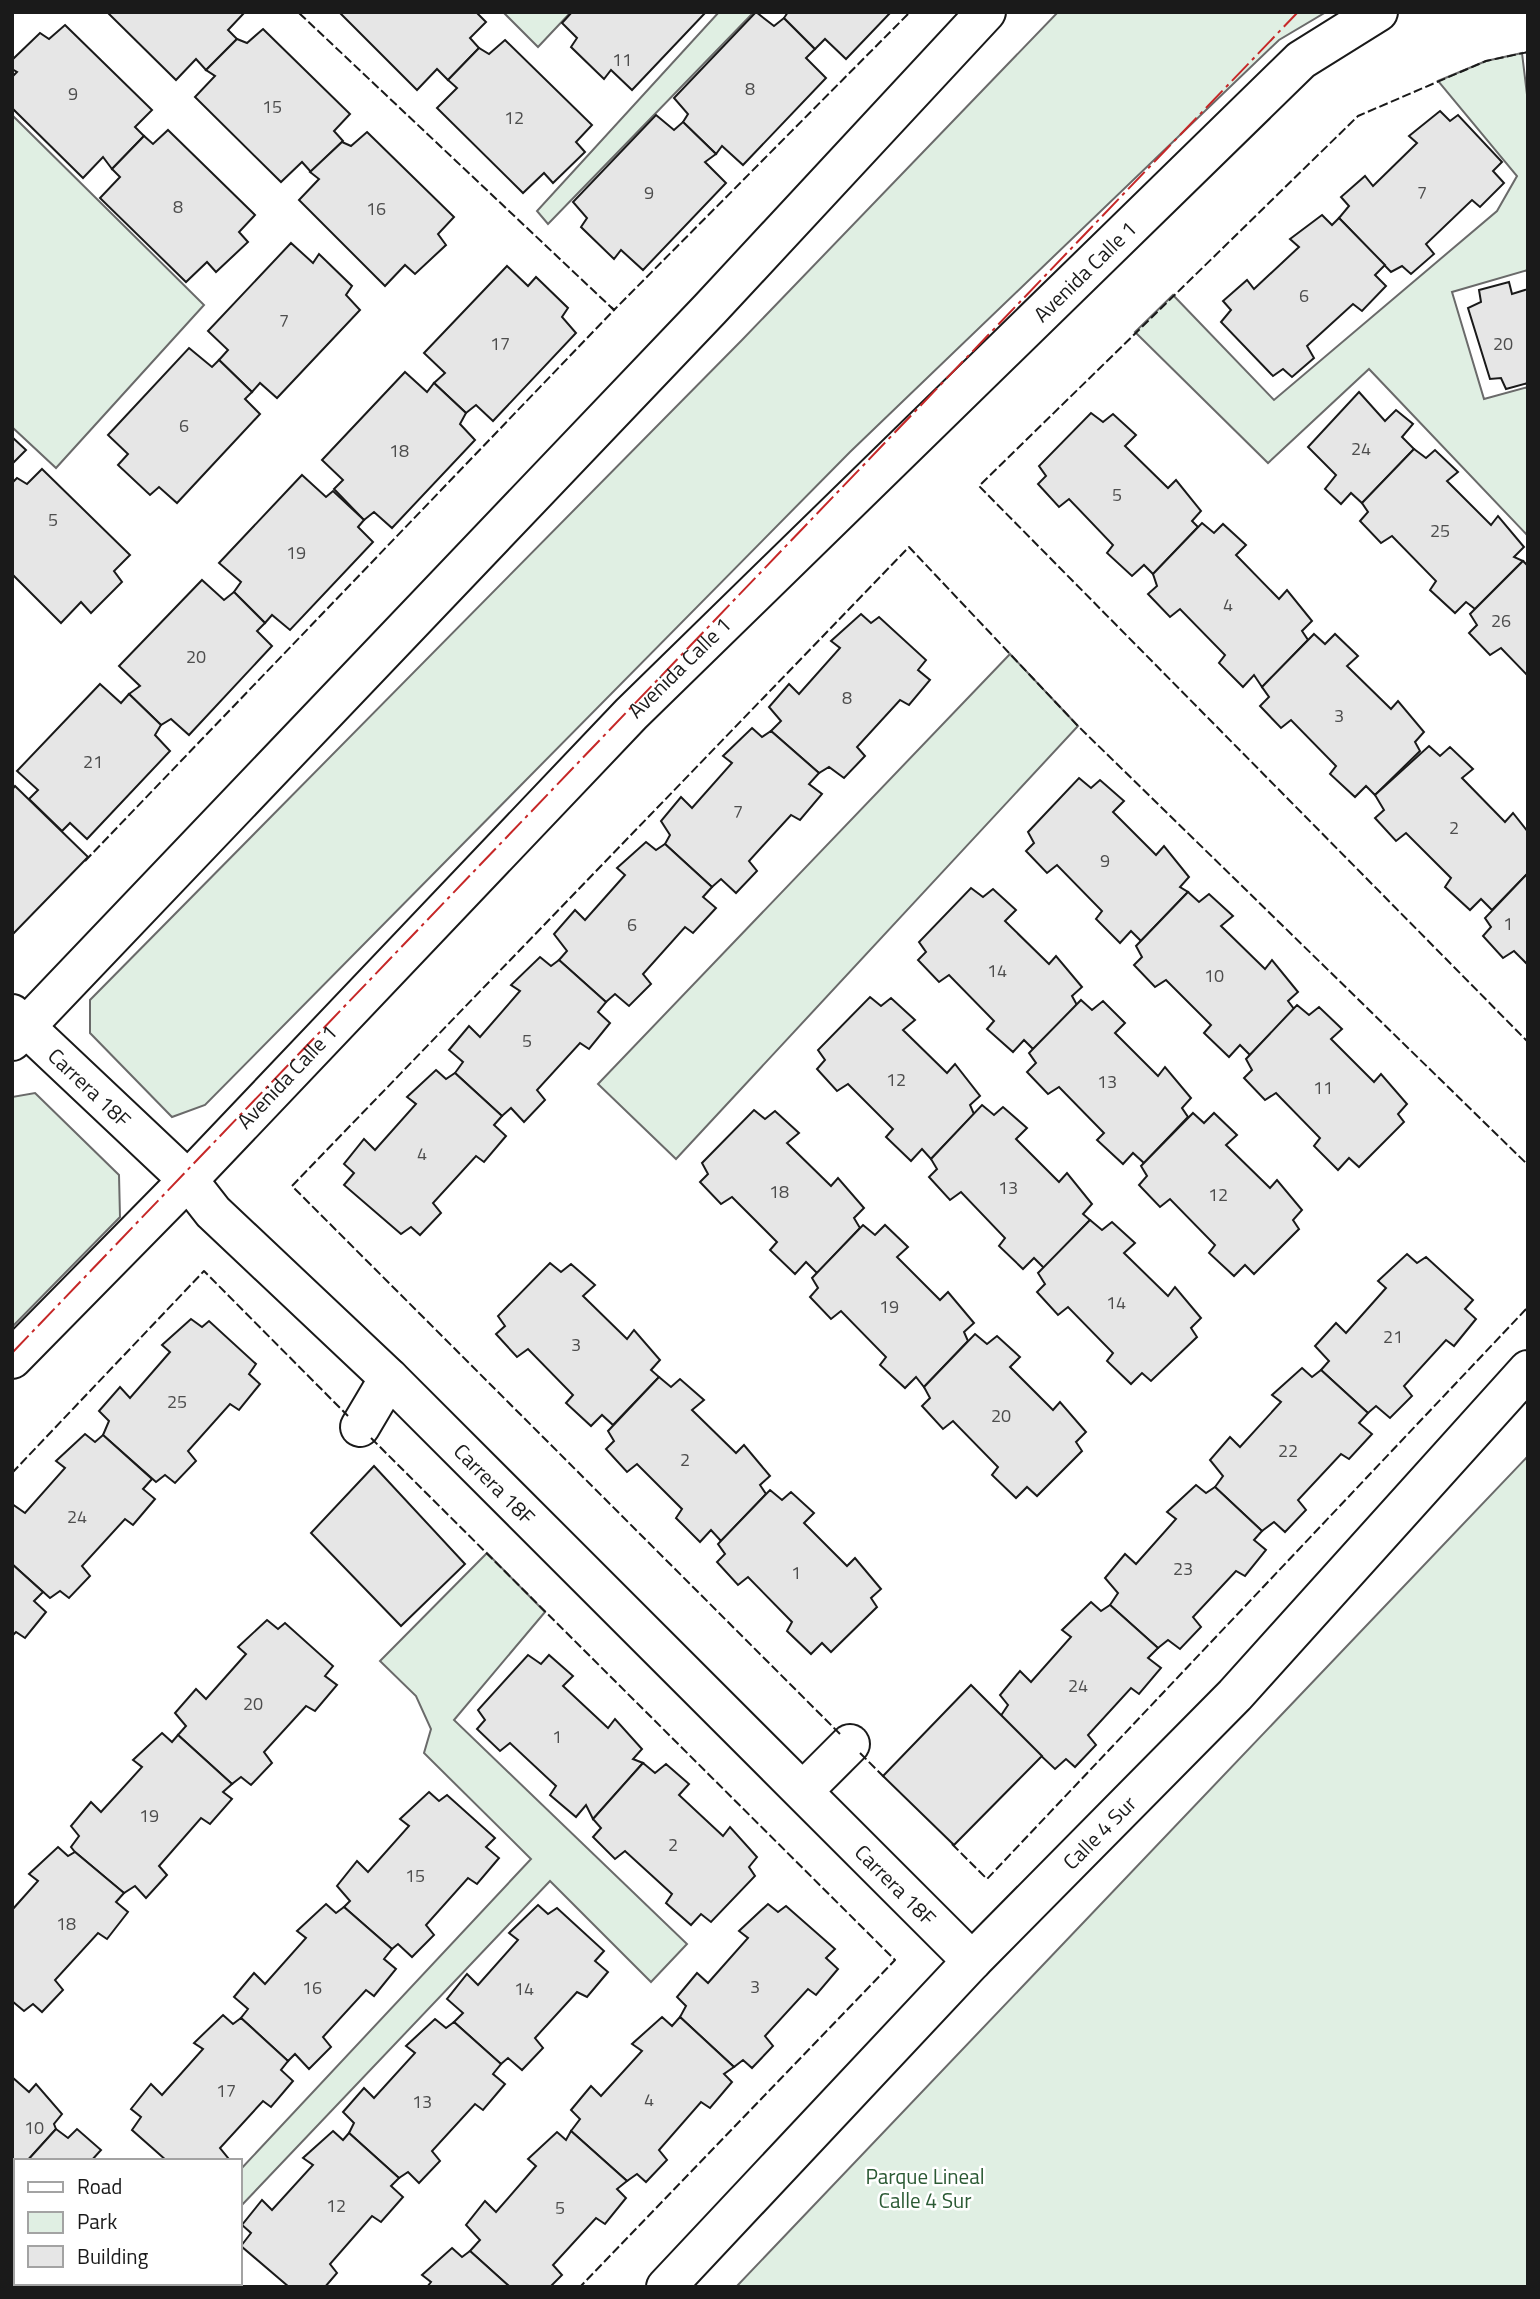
<svg xmlns="http://www.w3.org/2000/svg" width="1540" height="2299" viewBox="0 0 1540 2299" font-family="'Titillium Web',sans-serif">
<style>
.green{fill:#e0efe3;stroke:#6a6a6a;stroke-width:2}
.building{fill:#e6e6e6;stroke:#1a1a1a;stroke-width:2}
.lines{fill:none;stroke-linecap:round;stroke-linejoin:round}
.minor-casing{stroke:#1a1a1a;stroke-width:42}
.major-casing{stroke:#1a1a1a;stroke-width:42}
.minor{stroke:#fff;stroke-width:38}
.major{stroke:#fff;stroke-width:38}
.fence{stroke:#1a1a1a;stroke-width:2;stroke-dasharray:9 3.5;stroke-linecap:butt}
.power{stroke:#c62828;stroke-width:2;stroke-dasharray:24 5 3.5 5;stroke-linecap:butt}
.labels{text-anchor:middle;dominant-baseline:central;stroke-width:5;stroke-linejoin:round;paint-order:stroke}
.number-label{font-size:18px;fill:#4d4d4d}
.street-label{font-size:21px;fill:#1a1a1a;stroke:#fff}
.park-label{font-size:21px;fill:#2b5a34;stroke:#fff}
</style>
<rect width="100%" height="100%" fill="#fff"/>
<g class="green">
<polygon points="503,12 571,12 538,47"/>
<polygon points="719,12 754,12 548,224 537,211"/>
<polygon points="1058,12 1326,12 1279,40 850,452 205,1105 172,1117 90,1033 90,1000 742,340"/>
<polygon points="1522,53 1528,103 1528,270 1452,292 1484,399 1528,387 1528,536 1369,369 1268,463 1135,332 1173,295 1274,400 1497,211 1517,176 1438,81 1486,61"/>
<polygon points="12,115 204,305 56,468 12,427"/>
<polygon points="1010,654 1078,726 676,1159 598,1084"/>
<polygon points="35,1093 119,1175 120,1217 12,1327 12,1097"/>
<polygon points="1528,1456 1528,2287 736,2287"/>
<polygon points="487,1553 545,1612 454,1720 687,1944 651,1982 550,1881 240,2207 240,2170 531,1859 424,1753 431,1729 416,1696 380,1661"/>
</g>
<g class="building">
<polygon points="107,12 245,12 228,30 237,39 206,70 196,59 176,80"/>
<polygon points="339,12 476,12 486,22 470,38 479,48 448,80 437,69 417,90"/>
<polygon points="572,12 706,12 632,90 611,70 604,79 571,47 577,38 562,23"/>
<polygon points="756,12 774,26 784,18 815,49 806,58 826,78 743,165 722,146 716,154 683,122 688,114 674,98"/>
<polygon points="788,12 891,12 846,59 825,39 815,49 784,18"/>
<polygon points="65,25 152,110 135,127 144,136 112,169 103,157 83,178 12,108 12,77 17,72 12,69 12,60 40,33 49,39"/>
<polygon points="263,29 350,114 334,131 343,141 311,172 302,162 281,182 195,97 215,76 206,70 237,39 247,43"/>
<polygon points="505,40 592,125 576,142 585,152 553,183 544,173 523,193 437,108 457,88 448,80 479,48 489,54"/>
<polygon points="1440,111 1450,121 1458,115 1502,162 1493,171 1504,183 1480,207 1472,200 1426,244 1434,254 1411,274 1402,266 1391,272 1339,218 1349,206 1341,197 1365,176 1373,186 1417,143 1409,136"/>
<polygon points="656,115 674,130 683,122 716,154 705,162 726,183 643,270 621,250 614,259 581,227 587,218 573,202"/>
<polygon points="168,130 255,215 239,232 248,242 216,272 207,262 186,282 100,198 120,177 112,169 144,136 153,144"/>
<polygon points="367,132 454,217 438,234 446,245 415,274 405,265 385,286 299,200 319,179 310,172 342,142 351,146"/>
<polygon points="1322,215 1332,225 1339,218 1385,265 1375,275 1386,286 1362,311 1353,304 1307,346 1314,358 1292,377 1283,369 1273,376 1221,322 1231,310 1223,301 1247,280 1254,289 1299,247 1290,239"/>
<polygon points="291,243 313,263 319,254 352,286 346,295 360,310 277,398 260,383 252,392 219,360 228,350 208,331"/>
<polygon points="507,266 528,286 536,277 568,308 562,317 576,333 493,421 476,405 466,413 434,383 445,373 424,353"/>
<polygon points="1509,282 1512,294 1528,289 1528,383 1506,389 1501,378 1490,379 1468,308 1481,302 1479,290"/>
<polygon points="189,348 212,367 219,360 252,392 245,399 260,414 177,503 159,487 150,495 118,465 128,454 108,435"/>
<polygon points="405,372 427,392 434,383 466,413 460,424 475,440 392,528 374,512 364,520 334,489 343,480 322,460"/>
<polygon points="1359,392 1385,421 1396,410 1413,424 1402,437 1414,449 1362,503 1351,493 1341,504 1325,489 1336,475 1308,447"/>
<polygon points="1091,413 1103,422 1113,414 1136,435 1125,446 1168,488 1176,480 1201,511 1192,521 1198,527 1153,574 1144,565 1132,576 1107,553 1113,545 1069,499 1059,507 1038,484 1046,476 1039,466"/>
<polygon points="12,437 26,450 12,464"/>
<polygon points="1414,449 1426,458 1435,450 1458,472 1447,481 1491,525 1498,516 1524,547 1514,557 1523,561 1475,609 1466,602 1455,613 1430,590 1436,581 1392,536 1381,543 1360,521 1368,512 1362,503"/>
<polygon points="42,469 130,555 114,571 122,582 91,613 81,602 61,623 12,574 12,483 17,478 27,484"/>
<polygon points="302,475 326,497 333,491 364,520 358,527 373,542 290,630 272,615 265,623 234,592 241,582 219,563"/>
<polygon points="1202,523 1214,533 1223,524 1246,545 1236,555 1279,599 1287,590 1312,621 1302,631 1308,640 1262,687 1254,675 1243,687 1219,663 1225,655 1180,609 1170,617 1148,594 1157,586 1153,574"/>
<polygon points="1523,561 1528,566 1528,676 1501,648 1490,655 1469,633 1477,625 1470,614"/>
<polygon points="202,580 224,600 234,592 265,623 257,631 272,646 189,735 171,719 161,725 129,694 140,686 119,666"/>
<polygon points="861,614 871,623 879,617 926,660 918,670 930,680 909,705 900,700 857,747 865,756 844,778 829,767 819,773 771,731 781,721 769,707 789,684 799,694 840,648 831,641"/>
<polygon points="1314,634 1325,644 1335,634 1358,656 1347,666 1391,709 1398,701 1424,732 1415,742 1420,751 1375,795 1366,786 1355,797 1330,774 1336,766 1291,720 1281,728 1260,706 1269,697 1262,687"/>
<polygon points="100,684 121,703 129,694 161,725 155,735 170,751 87,839 70,823 62,831 29,799 38,790 17,771"/>
<polygon points="752,728 762,737 771,731 819,773 809,784 822,794 800,820 791,815 749,861 757,871 736,893 721,879 712,887 665,844 670,835 661,821 681,797 692,808 732,763 723,756"/>
<polygon points="1429,746 1440,756 1450,747 1473,769 1462,778 1505,822 1513,813 1528,832 1528,873 1492,910 1481,899 1470,910 1445,887 1451,878 1406,833 1396,841 1375,818 1384,810 1375,795"/>
<polygon points="1079,778 1091,788 1100,780 1124,801 1113,812 1156,855 1164,846 1189,877 1180,887 1188,892 1141,941 1131,931 1120,943 1096,919 1102,911 1057,865 1047,873 1026,851 1034,843 1028,832"/>
<polygon points="15,786 88,857 12,935 12,790"/>
<polygon points="646,842 656,850 665,844 712,887 703,897 716,908 693,933 685,927 643,974 651,984 629,1006 615,994 606,1002 559,960 567,951 554,934 575,910 585,920 625,875 617,868"/>
<polygon points="1528,873 1528,965 1514,951 1503,958 1483,936 1491,927 1485,918"/>
<polygon points="971,888 983,897 993,889 1016,910 1005,921 1049,964 1056,956 1082,987 1072,996 1077,1005 1033,1049 1024,1040 1013,1052 987,1029 994,1021 949,975 939,982 918,960 926,952 919,942"/>
<polygon points="1188,892 1199,902 1209,894 1233,916 1221,926 1265,969 1272,960 1298,992 1288,1001 1294,1009 1250,1055 1240,1045 1229,1057 1204,1033 1211,1025 1166,980 1155,987 1134,965 1142,957 1136,946"/>
<polygon points="540,957 551,966 559,960 606,1002 598,1012 610,1023 589,1049 580,1043 537,1090 545,1100 524,1122 511,1108 502,1116 455,1073 463,1062 449,1050 469,1026 480,1037 520,991 511,985"/>
<polygon points="870,997 881,1006 891,998 915,1020 903,1030 947,1073 955,1064 980,1096 970,1105 974,1114 931,1159 922,1149 911,1161 886,1137 893,1129 848,1084 837,1091 817,1069 825,1060 818,1050"/>
<polygon points="1081,1000 1092,1010 1103,1001 1125,1023 1115,1033 1158,1076 1165,1067 1191,1098 1182,1108 1188,1117 1144,1163 1133,1153 1123,1164 1097,1140 1104,1133 1059,1087 1048,1094 1027,1072 1036,1063 1029,1053"/>
<polygon points="1297,1005 1309,1015 1319,1007 1342,1029 1331,1039 1374,1082 1381,1074 1407,1104 1398,1114 1404,1122 1359,1167 1349,1158 1338,1170 1314,1146 1320,1138 1276,1093 1265,1100 1244,1078 1252,1070 1246,1059"/>
<polygon points="436,1070 446,1079 455,1073 502,1116 494,1125 506,1136 484,1162 476,1156 433,1203 441,1213 420,1235 411,1227 401,1234 344,1185 354,1173 344,1164 364,1139 375,1150 416,1104 407,1097"/>
<polygon points="982,1105 994,1115 1003,1107 1027,1128 1016,1139 1059,1182 1067,1173 1092,1204 1083,1214 1090,1220 1044,1268 1034,1258 1023,1269 999,1246 1005,1238 961,1192 950,1200 929,1177 937,1169 931,1159"/>
<polygon points="754,1110 765,1119 775,1111 799,1133 787,1143 831,1186 838,1178 864,1208 854,1218 860,1228 817,1273 806,1262 795,1274 770,1250 777,1242 732,1197 721,1204 700,1182 708,1174 702,1163"/>
<polygon points="1193,1113 1204,1123 1214,1113 1237,1135 1226,1145 1270,1188 1277,1180 1302,1210 1293,1220 1299,1229 1254,1274 1245,1265 1234,1276 1209,1253 1215,1245 1170,1199 1160,1207 1139,1185 1147,1176 1141,1166"/>
<polygon points="1090,1220 1102,1230 1112,1222 1135,1243 1124,1253 1168,1296 1175,1287 1201,1318 1191,1328 1197,1337 1151,1381 1142,1373 1131,1384 1107,1361 1113,1353 1068,1307 1058,1315 1037,1292 1045,1284 1038,1273"/>
<polygon points="863,1225 875,1235 885,1225 908,1247 897,1257 940,1300 948,1292 974,1323 964,1332 968,1341 924,1387 916,1377 905,1388 880,1365 886,1357 841,1311 831,1319 810,1297 818,1288 812,1278"/>
<polygon points="1407,1254 1417,1263 1426,1257 1473,1300 1465,1309 1476,1319 1454,1346 1446,1340 1404,1386 1412,1396 1390,1418 1376,1406 1368,1413 1321,1370 1329,1361 1315,1346 1336,1323 1346,1333 1386,1288 1378,1281"/>
<polygon points="550,1263 561,1272 571,1264 595,1285 583,1296 627,1339 634,1330 660,1360 651,1370 659,1377 613,1425 602,1415 591,1426 566,1403 573,1395 528,1349 517,1357 496,1334 505,1326 498,1316"/>
<polygon points="191,1319 202,1327 209,1321 256,1364 249,1374 260,1384 239,1410 230,1404 188,1451 196,1461 175,1483 165,1475 156,1482 103,1435 109,1421 99,1411 120,1387 130,1398 170,1352 162,1345"/>
<polygon points="975,1334 987,1344 997,1336 1020,1357 1010,1367 1053,1410 1060,1402 1086,1432 1076,1442 1082,1451 1037,1496 1027,1487 1016,1498 992,1475 998,1467 953,1421 943,1429 922,1406 930,1398 924,1387"/>
<polygon points="1302,1368 1312,1377 1321,1370 1368,1413 1359,1423 1372,1434 1349,1459 1341,1454 1298,1500 1306,1510 1285,1532 1274,1522 1262,1531 1215,1487 1223,1476 1210,1460 1230,1437 1240,1447 1281,1402 1272,1395"/>
<polygon points="659,1377 671,1387 680,1379 704,1400 692,1410 736,1453 744,1445 770,1476 760,1485 766,1494 721,1541 711,1530 700,1542 676,1518 682,1509 637,1464 627,1472 606,1449 614,1441 608,1431"/>
<polygon points="85,1434 95,1442 103,1435 152,1479 143,1489 155,1499 133,1525 125,1519 82,1566 90,1576 69,1598 60,1591 50,1598 12,1564 12,1504 25,1513 65,1468 56,1461"/>
<polygon points="374,1466 465,1564 401,1626 311,1533"/>
<polygon points="1196,1485 1206,1493 1215,1487 1262,1531 1254,1540 1266,1550 1245,1576 1236,1571 1193,1617 1201,1627 1180,1649 1168,1640 1158,1648 1110,1605 1118,1593 1105,1578 1125,1554 1136,1564 1176,1519 1167,1512"/>
<polygon points="770,1490 782,1500 791,1492 814,1513 804,1523 847,1566 855,1558 881,1589 871,1598 877,1607 831,1652 822,1643 811,1654 787,1631 792,1622 748,1577 738,1585 717,1562 725,1554 718,1544"/>
<polygon points="12,1564 43,1592 34,1601 46,1612 25,1638 16,1632 12,1636"/>
<polygon points="1091,1602 1101,1611 1110,1605 1158,1648 1148,1658 1161,1668 1139,1694 1131,1688 1088,1735 1096,1745 1075,1767 1066,1759 1055,1769 1000,1717 1008,1705 1000,1695 1020,1671 1031,1682 1071,1637 1062,1630"/>
<polygon points="267,1620 278,1629 285,1623 333,1666 325,1676 337,1685 315,1711 306,1706 264,1752 272,1763 251,1785 241,1777 232,1784 178,1735 186,1726 175,1713 196,1689 206,1699 246,1654 238,1647"/>
<polygon points="528,1655 541,1664 549,1655 573,1676 563,1686 608,1728 615,1719 642,1749 633,1759 643,1763 593,1819 586,1805 576,1817 550,1795 556,1786 510,1743 500,1751 477,1729 485,1720 478,1710"/>
<polygon points="971,1685 1042,1756 954,1845 883,1776"/>
<polygon points="162,1733 172,1742 178,1735 232,1784 223,1792 232,1799 210,1824 201,1818 159,1866 167,1875 146,1898 135,1886 124,1893 75,1852 71,1847 79,1836 71,1826 91,1802 101,1812 142,1767 133,1760"/>
<polygon points="643,1763 655,1773 666,1764 689,1784 679,1795 723,1836 730,1827 757,1857 749,1867 755,1876 711,1922 701,1914 691,1925 666,1903 672,1894 625,1851 615,1859 593,1837 601,1828 593,1819"/>
<polygon points="429,1792 439,1801 447,1795 495,1838 486,1847 499,1858 477,1884 468,1878 426,1925 434,1935 412,1957 398,1944 392,1949 344,1907 350,1901 337,1886 357,1861 368,1872 409,1826 400,1819"/>
<polygon points="58,1847 68,1856 75,1852 124,1893 116,1902 128,1912 107,1939 98,1933 55,1980 63,1990 42,2012 33,2004 24,2011 12,2001 12,1910 38,1881 29,1874"/>
<polygon points="326,1904 336,1913 344,1907 392,1949 384,1959 396,1969 374,1996 366,1990 323,2037 331,2047 309,2069 295,2054 288,2061 241,2018 248,2009 234,1997 254,1973 265,1984 306,1938 297,1931"/>
<polygon points="768,1904 778,1912 786,1906 835,1949 826,1958 838,1969 816,1995 808,1989 765,2036 773,2046 752,2068 743,2060 734,2067 680,2017 686,2006 677,1997 697,1973 708,1983 748,1938 739,1931"/>
<polygon points="538,1905 548,1914 557,1908 604,1951 595,1961 608,1972 587,1997 577,1992 535,2038 543,2048 522,2070 508,2058 501,2064 454,2022 463,2013 447,1999 467,1974 478,1985 518,1940 509,1933"/>
<polygon points="223,2015 233,2024 241,2018 288,2061 281,2070 293,2081 271,2107 263,2101 220,2148 228,2158 225,2161 167,2161 132,2130 141,2117 131,2109 151,2084 162,2095 203,2049 194,2043"/>
<polygon points="662,2017 672,2026 680,2017 734,2067 724,2074 732,2082 710,2108 701,2102 659,2150 667,2160 646,2182 637,2174 627,2181 571,2131 580,2119 571,2110 591,2086 601,2096 642,2051 632,2044"/>
<polygon points="435,2019 446,2028 454,2022 501,2064 493,2074 505,2084 483,2110 475,2104 432,2151 440,2161 419,2183 408,2172 399,2178 349,2133 354,2123 343,2112 364,2088 374,2098 415,2053 406,2046"/>
<polygon points="12,2077 29,2092 36,2084 62,2114 54,2124 56,2129 27,2161 16,2161 13,2176"/>
<polygon points="56,2129 68,2138 77,2129 101,2150 91,2161 27,2161"/>
<polygon points="333,2131 343,2140 349,2133 399,2178 391,2186 403,2197 381,2222 372,2216 330,2264 337,2273 325,2287 289,2287 241,2246 251,2233 242,2225 262,2200 272,2210 313,2165 303,2158"/>
<polygon points="571,2131 627,2181 617,2189 626,2198 605,2224 596,2218 553,2265 562,2275 550,2287 510,2287 470,2251 480,2240 466,2225 485,2201 496,2212 536,2166 528,2159 557,2132 566,2140"/>
<polygon points="16,2173 16,2214 12,2210 12,2177"/>
<polygon points="452,2248 462,2257 470,2251 510,2287 427,2287 431,2282 422,2275"/>
<polygon points="127,2283 209,2283 213,2287 124,2287"/>
</g>
<g class="lines">
<defs>
<g id="minor">
<path id="s1" d="M12,1014l176,166 25,32 176,166 583,583"/>
<polyline points="360,1427 389,1378"/>
<polyline points="803,1791 850,1744"/>
</g>
<g id="major">
<polyline points="12,1041 710,309 986,12"/>
<path id="s2" d="M12,1359l176,-179 443,-466 670,-654 77,-48"/>
<path id="s3" d="M666,2287l306,-326 263,-266 293,-325"/>
</g>
</defs>
<use href="#minor" class="minor-casing"/>
<use href="#major" class="major-casing"/>
<use href="#minor" class="minor"/>
<use href="#major" class="major"/>
<g class="fence">
<polyline points="1528,52 1486,61 1358,116 979,486 1528,1042"/>
<polyline points="611,307 614,310 910,12"/>
<polyline points="85,861 614,310 298,12"/>
<polyline points="371,1438 895,1960 580,2287"/>
<polyline points="12,1473 204,1271 348,1416"/>
<polyline points="840,1734 292,1186 909,547 1078,726 1528,1165"/>
<polyline points="860,1753 885,1778"/>
<polyline points="952,1844 987,1879 1528,1307"/>
<polyline points="12,2243 16,2246"/>
<polyline points="53,2283 57,2287"/>
</g>
<polyline class="power" points="12,1353 1298,12"/>
</g>
<g class="labels">
<g class="number-label">
<text x="622" y="59">11</text>
<text x="750" y="88">8</text>
<text x="73" y="93">9</text>
<text x="272" y="106">15</text>
<text x="514" y="117">12</text>
<text x="649" y="192">9</text>
<text x="1422" y="192">7</text>
<text x="178" y="206">8</text>
<text x="376" y="208">16</text>
<text x="1304" y="295">6</text>
<text x="284" y="320">7</text>
<text x="500" y="343">17</text>
<text x="1503" y="343">20</text>
<text x="184" y="425">6</text>
<text x="1361" y="448">24</text>
<text x="399" y="450">18</text>
<text x="1117" y="494">5</text>
<text x="53" y="519">5</text>
<text x="1440" y="530">25</text>
<text x="296" y="552">19</text>
<text x="1228" y="604">4</text>
<text x="1501" y="620">26</text>
<text x="196" y="656">20</text>
<text x="847" y="697">8</text>
<text x="1339" y="715">3</text>
<text x="93" y="761">21</text>
<text x="738" y="811">7</text>
<text x="1454" y="827">2</text>
<text x="1105" y="860">9</text>
<text x="1508" y="923">1</text>
<text x="632" y="924">6</text>
<text x="997" y="970">14</text>
<text x="1214" y="975">10</text>
<text x="527" y="1040">5</text>
<text x="896" y="1079">12</text>
<text x="1107" y="1081">13</text>
<text x="1323" y="1087">11</text>
<text x="422" y="1153">4</text>
<text x="1008" y="1187">13</text>
<text x="779" y="1191">18</text>
<text x="1218" y="1194">12</text>
<text x="1116" y="1302">14</text>
<text x="889" y="1306">19</text>
<text x="1393" y="1336">21</text>
<text x="576" y="1344">3</text>
<text x="177" y="1401">25</text>
<text x="1001" y="1415">20</text>
<text x="1288" y="1450">22</text>
<text x="685" y="1459">2</text>
<text x="77" y="1516">24</text>
<text x="1183" y="1568">23</text>
<text x="796" y="1572">1</text>
<text x="1078" y="1685">24</text>
<text x="253" y="1703">20</text>
<text x="557" y="1736">1</text>
<text x="149" y="1815">19</text>
<text x="673" y="1844">2</text>
<text x="415" y="1875">15</text>
<text x="66" y="1923">18</text>
<text x="755" y="1986">3</text>
<text x="312" y="1987">16</text>
<text x="524" y="1988">14</text>
<text x="226" y="2090">17</text>
<text x="649" y="2099">4</text>
<text x="422" y="2101">13</text>
<text x="34" y="2127">10</text>
<text x="336" y="2205">12</text>
<text x="560" y="2207">5</text>
</g>
<g class="street-label">
<text stroke="none"><textPath href="#s2" startOffset="1528">Avenida Calle 1</textPath></text>
<text stroke="none"><textPath href="#s2" startOffset="961">Avenida Calle 1</textPath></text>
<text stroke="none"><textPath href="#s2" startOffset="394">Avenida Calle 1</textPath></text>
<text stroke="none"><textPath href="#s1" startOffset="107">Carrera 18F</textPath></text>
<text stroke="none"><textPath href="#s1" startOffset="674">Carrera 18F</textPath></text>
<text stroke="none"><textPath href="#s3" startOffset="628">Calle 4 Sur</textPath></text>
<text stroke="none"><textPath href="#s1" startOffset="1241">Carrera 18F</textPath></text>
</g>
<g class="park-label">
<text x="925" y="2176">Parque Lineal<tspan x="925" dy="24">Calle 4 Sur</tspan></text>
</g>
</g>
<rect width="1540" height="2299" fill="none" stroke="#1a1a1a" stroke-width="28"/>
<rect x="14" y="2159" width="228" height="126" fill="#ffffff" stroke="#a3a3a3" stroke-width="2"/>
<rect x="28" y="2182" width="35" height="10" fill="#ffffff" stroke="#a3a3a3" stroke-width="2"/>
<text x="77" y="2194" font-size="21" fill="#1a1a1a">Road</text>
<rect x="28" y="2212" width="35" height="21" fill="#e0efe3" stroke="#a3a3a3" stroke-width="2"/>
<text x="77" y="2229" font-size="21" fill="#1a1a1a">Park</text>
<rect x="28" y="2246" width="35" height="21" fill="#e6e6e6" stroke="#a3a3a3" stroke-width="2"/>
<text x="77" y="2264" font-size="21" fill="#1a1a1a">Building</text>
</svg>
